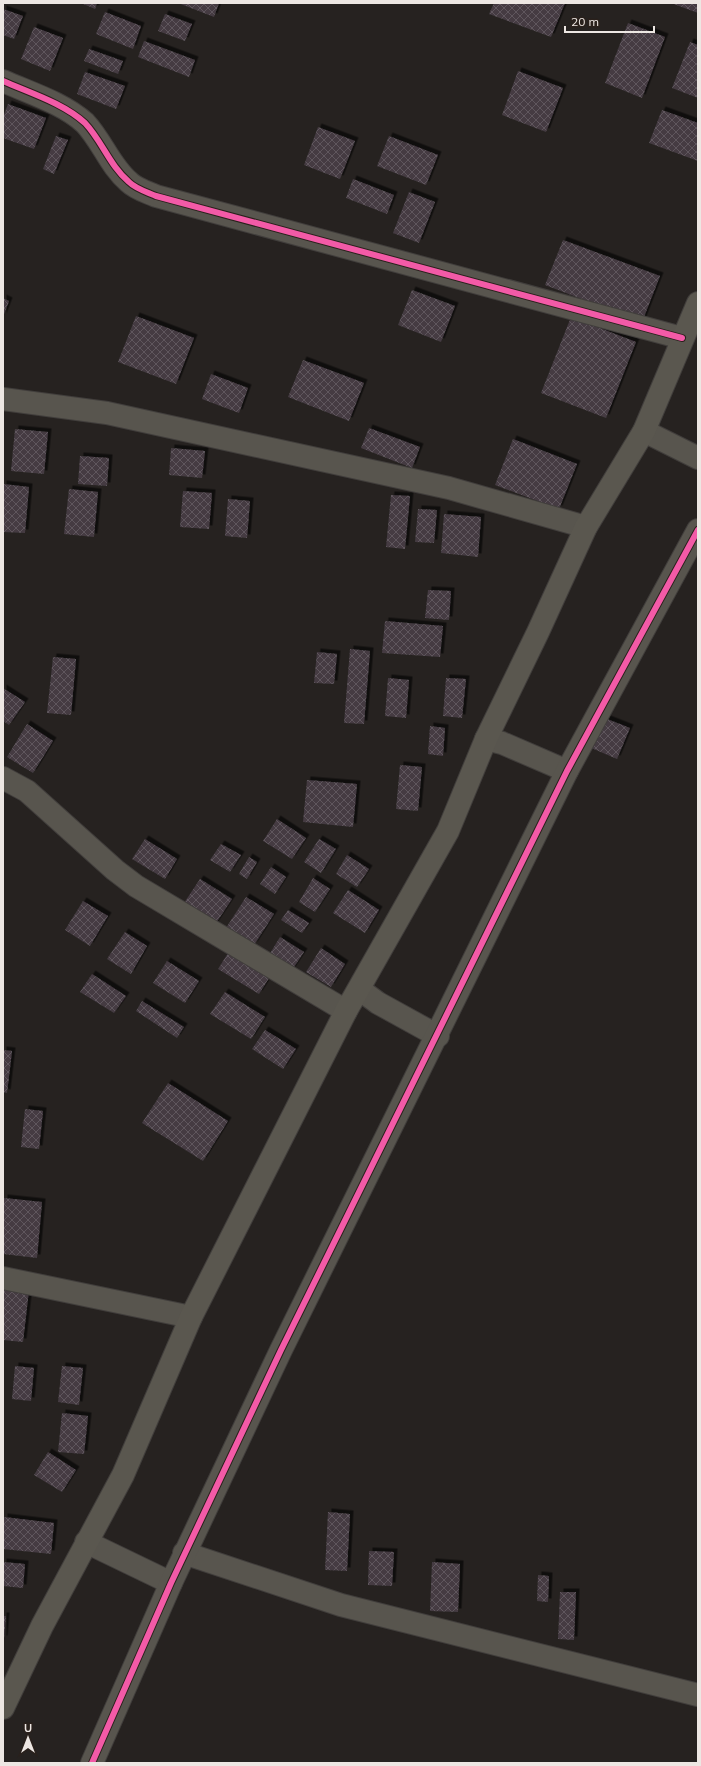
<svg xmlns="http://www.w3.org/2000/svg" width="701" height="1766" viewBox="0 0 701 1766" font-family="Mulish,sans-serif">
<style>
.building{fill:url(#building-cross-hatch);filter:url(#shadow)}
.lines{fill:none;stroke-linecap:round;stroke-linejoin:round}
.minor-casing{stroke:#413e3c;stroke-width:24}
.secondary-casing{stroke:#413e3c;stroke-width:24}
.minor{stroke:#58554e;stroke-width:22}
.secondary{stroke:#5a574f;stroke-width:22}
.cycleway-casing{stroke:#2a211c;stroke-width:8}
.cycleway{stroke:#f35aa7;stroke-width:6}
</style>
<defs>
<pattern id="building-cross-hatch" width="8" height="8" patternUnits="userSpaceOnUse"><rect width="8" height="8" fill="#443b42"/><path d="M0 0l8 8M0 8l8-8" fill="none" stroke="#5f575d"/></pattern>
<filter id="shadow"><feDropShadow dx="3.5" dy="-3.5" stdDeviation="0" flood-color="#0009"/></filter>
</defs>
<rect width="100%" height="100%" fill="#262220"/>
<g class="building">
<polygon points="81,3 97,3 95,9"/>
<polygon points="178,3 219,3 214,17"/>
<polygon points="494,3 565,3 551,37 489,14"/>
<polygon points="671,3 698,3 698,13"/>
<polygon points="3,9 23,16 14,39 3,35"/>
<polygon points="105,12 141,26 133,49 96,34"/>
<polygon points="165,14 192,24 185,41 158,31"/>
<polygon points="628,23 665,37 642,98 605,83"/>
<polygon points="34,27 63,38 50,71 21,59"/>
<polygon points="144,41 195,60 189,77 138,57"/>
<polygon points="690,42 698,45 698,98 672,88"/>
<polygon points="89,49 123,61 118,74 84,61"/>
<polygon points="518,71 563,88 546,132 502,115"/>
<polygon points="85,72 125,86 116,109 77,94"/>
<polygon points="8,104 46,118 34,149 3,138 3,117"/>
<polygon points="662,110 698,123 698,161 649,143"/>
<polygon points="318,127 355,141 340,179 304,165"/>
<polygon points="56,136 68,140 54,174 43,169"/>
<polygon points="389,136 438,155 426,185 377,166"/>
<polygon points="353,179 394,195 387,214 346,198"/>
<polygon points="409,192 435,202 419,243 393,233"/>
<polygon points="563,240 660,276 642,322 545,285"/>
<polygon points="412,290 455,306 441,342 398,325"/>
<polygon points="3,298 9,301 3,317"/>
<polygon points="136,316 194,338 176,384 118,362"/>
<polygon points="571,317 636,342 606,418 541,393"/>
<polygon points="303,360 364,383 349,421 288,397"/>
<polygon points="211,374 248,388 239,413 202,399"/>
<polygon points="369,428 420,447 412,468 361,448"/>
<polygon points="15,429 48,432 44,474 11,471"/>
<polygon points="513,439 577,464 559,509 495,485"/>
<polygon points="171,448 205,451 202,478 169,475"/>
<polygon points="80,456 109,458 107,486 78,484"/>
<polygon points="3,484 29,487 25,533 3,532"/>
<polygon points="69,489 98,492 94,537 64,534"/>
<polygon points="183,491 212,493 209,529 180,527"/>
<polygon points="391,495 410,496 405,549 386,547"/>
<polygon points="228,499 250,501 247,538 225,536"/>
<polygon points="418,509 437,510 434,543 415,542"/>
<polygon points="444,514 481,517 478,557 441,553"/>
<polygon points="428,590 451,591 449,620 425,618"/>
<polygon points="385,621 443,626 440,657 382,653"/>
<polygon points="350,649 370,651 364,724 344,723"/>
<polygon points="317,652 337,654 334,684 314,683"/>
<polygon points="53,657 76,659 71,715 47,713"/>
<polygon points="388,678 409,680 406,718 385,716"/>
<polygon points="446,678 466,679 462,718 443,716"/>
<polygon points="3,688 25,702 9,725 3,721"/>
<polygon points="602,717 630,728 617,759 589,747"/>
<polygon points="27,724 53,741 33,773 7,757"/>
<polygon points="430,726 445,728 443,756 428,754"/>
<polygon points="400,765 422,767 418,811 396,809"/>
<polygon points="307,780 357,784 353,827 303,822"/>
<polygon points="277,819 306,838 292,859 263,841"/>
<polygon points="145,839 177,859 165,879 132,859"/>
<polygon points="319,839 336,849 321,873 304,862"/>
<polygon points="221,844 241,855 230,872 210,860"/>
<polygon points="347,855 369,869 357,887 336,874"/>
<polygon points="249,857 257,862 247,879 239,874"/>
<polygon points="271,867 286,877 275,894 260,884"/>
<polygon points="313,878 330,889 315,912 299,902"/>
<polygon points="200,879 232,899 214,926 182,906"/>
<polygon points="348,890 379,910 365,933 333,913"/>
<polygon points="246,897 274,914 254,945 226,928"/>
<polygon points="83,901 108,916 90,946 65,930"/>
<polygon points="288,910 309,923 302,933 281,920"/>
<polygon points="125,932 147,946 131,974 107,959"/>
<polygon points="280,937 304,952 292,970 269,955"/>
<polygon points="321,948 345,964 331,987 306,972"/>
<polygon points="230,950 271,975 259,994 218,969"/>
<polygon points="167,961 199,981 185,1003 153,983"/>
<polygon points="92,974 126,996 114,1013 80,992"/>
<polygon points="225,992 265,1017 251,1039 210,1014"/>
<polygon points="142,1001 184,1027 177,1038 136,1011"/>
<polygon points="265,1030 296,1049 283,1069 252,1049"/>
<polygon points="3,1050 12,1051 7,1093 3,1092"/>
<polygon points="168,1083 228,1121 203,1161 142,1123"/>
<polygon points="25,1109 43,1111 39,1149 21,1147"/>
<polygon points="4,1198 42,1202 37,1258 3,1254"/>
<polygon points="3,1287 29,1290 23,1342 3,1340"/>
<polygon points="15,1366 34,1368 31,1401 12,1399"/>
<polygon points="62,1366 83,1368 79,1405 58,1402"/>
<polygon points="62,1413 88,1416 84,1454 58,1452"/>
<polygon points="48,1452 76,1470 62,1492 34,1475"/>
<polygon points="328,1512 350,1514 347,1571 325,1570"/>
<polygon points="4,1517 54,1523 51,1554 3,1549"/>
<polygon points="369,1551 394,1552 392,1586 368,1585"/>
<polygon points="3,1562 25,1564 23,1588 3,1586"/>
<polygon points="432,1562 460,1564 458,1612 430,1611"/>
<polygon points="538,1575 549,1576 548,1602 537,1601"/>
<polygon points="560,1592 576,1592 574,1640 558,1639"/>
<polygon points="3,1616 6,1616 4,1639 3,1639"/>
</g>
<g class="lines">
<defs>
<g id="minor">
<path d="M3,81c27,12 60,22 82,42 17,18 25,43 44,59 7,7 18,10 27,14l526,142"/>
<polyline points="3,399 107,413 449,488 586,527"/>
<polyline points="644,431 698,458"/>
<polyline points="486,739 502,743 567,771"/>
<polyline points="3,778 27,791 115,870 136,886 346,1011"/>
<polyline points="359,989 378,1003 438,1036"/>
<polyline points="3,1278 191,1317"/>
<polyline points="86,1542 171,1583"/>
<polyline points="184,1553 341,1605 698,1695"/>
<polyline points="92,1763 171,1583 281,1350 567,771 698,530"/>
</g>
<polyline id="secondary" points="3,1708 42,1626 123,1475 191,1317 346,1011 448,831 486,739 538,632 586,527 644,431 698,303"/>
</defs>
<use href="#minor" class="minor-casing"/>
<use href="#secondary" class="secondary-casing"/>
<use href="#minor" class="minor"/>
<use href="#secondary" class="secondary"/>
<defs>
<g id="cycleway">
<path d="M3,81c27,12 60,22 82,42 17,18 25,43 44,59 7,7 18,10 27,14l526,142"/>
<polyline points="92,1763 171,1583 281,1350 567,771 698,530"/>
</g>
</defs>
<use href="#cycleway" class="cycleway-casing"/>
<use href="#cycleway" class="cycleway"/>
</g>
<rect width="701" height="1766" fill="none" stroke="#ede7e3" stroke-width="8"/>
<g transform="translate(28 1738)" stroke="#2a211c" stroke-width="3" paint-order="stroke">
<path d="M0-3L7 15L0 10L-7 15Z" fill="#ede7e3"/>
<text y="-6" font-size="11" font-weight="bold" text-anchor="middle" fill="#ede7e3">U</text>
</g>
<path d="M565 26v6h89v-6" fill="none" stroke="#ede7e3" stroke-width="2"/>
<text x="571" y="26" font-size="12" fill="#ede7e3" stroke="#2a211c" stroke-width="3" paint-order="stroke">20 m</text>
</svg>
